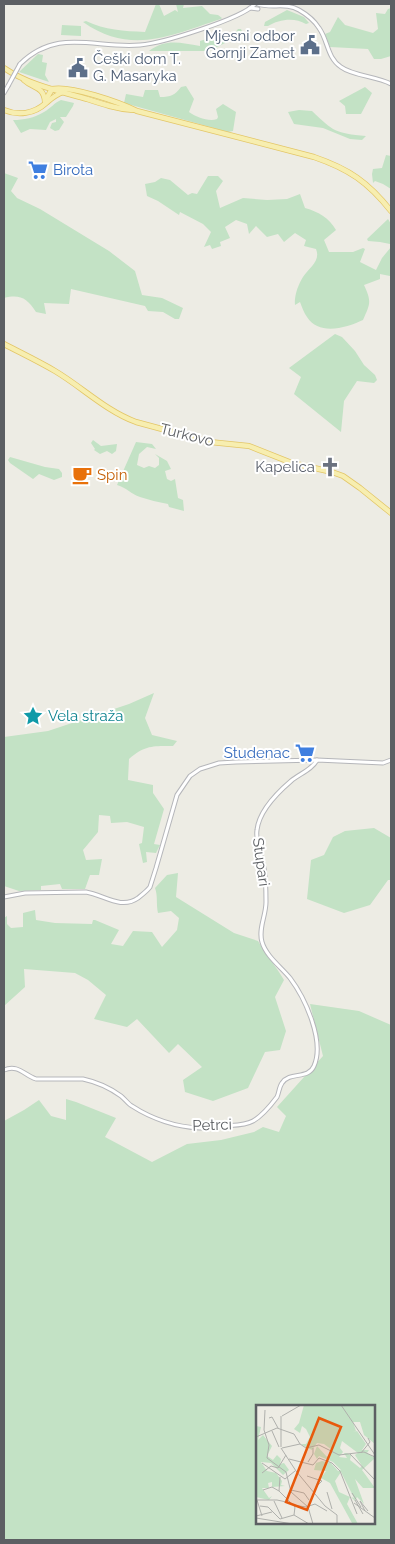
<svg xmlns="http://www.w3.org/2000/svg" width="395" height="1544" viewBox="0 0 395 1544" font-family="Raleway,sans-serif">
<style>
.green{fill:#c3e2c5;fill-rule:evenodd}
.lines{fill:none;stroke-linecap:round;stroke-linejoin:round}
.minor-casing{stroke:#b5b6ba;stroke-width:5}
.major-casing{stroke:#e3c667;stroke-width:6}
.minor{stroke:#fff;stroke-width:3}
.major{stroke:#f7eeb0;stroke-width:4.5}
.minor-bridge-casing{stroke:#b5b6ba;stroke-width:5;stroke-linecap:butt}
.minor-bridge{stroke:#fff;stroke-width:3}
.labels{text-anchor:middle;dominant-baseline:central;stroke-width:4;stroke-linejoin:round;paint-order:stroke}
.service-label{font-size:15px;fill:#4e5e75;stroke:#fff;text-anchor:end}
.shop-label{font-size:15px;fill:#366cbe;stroke:#fff;text-anchor:start}
.street-label{font-size:15px;fill:#5c5f63;stroke:#fff}
.worship-label{font-size:15px;fill:#5b616d;stroke:#fff;text-anchor:end}
.food-label{font-size:15px;fill:#c56008;stroke:#fff;text-anchor:start}
.culture-label{font-size:15px;fill:#0d838f;stroke:#fff;text-anchor:start}
.inset-road{fill:none;stroke:#afb0ac;stroke-width:1}
.view{fill:#e8590c;fill-opacity:0.15;stroke:#e8590c;stroke-width:2.5}
.inset-edge{fill:none;stroke:#5c5f63;stroke-width:2.5}
</style>
<rect width="100%" height="100%" fill="#edece4"/>
<g class="green">
<path d="M156,4h3l5,12 11,-6 3,2 -2,-8h8l-1,4 19,-2 8,8 8,1 4,3 -1,1c-50,16 -89,37 -138,3l3,-1c19,9 38,10 59,11z"/>
<polygon points="391,8 391,56 381,59 374,59 368,49 330,47 325,34 330,32 338,17 345,25 373,33 378,29 376,13 385,14 388,9"/>
<path d="M287,10l17,7 5,6 -3,1c-11,-7 -27,-5 -38,2h-4l1,-4z"/>
<polygon points="62,25 81,26 81,36 61,35"/>
<path d="M238,29h3l2,5 -34,17h-60c17,-13 32,-8 51,-5v-5l13,-4 4,4c9,-1 16,-5 21,-12z"/>
<polygon points="38,54 43,55 42,62 47,63 45,75 49,82 19,72"/>
<path d="M186,86l8,13 -5,13c7,5 20,10 28,7l1,-2 -2,-8 7,-5 13,8 -3,19 -5,1 -104,-29 2,-9 17,3 2,-7h13l2,7c11,0 15,-2 21,-10z"/>
<polygon points="365,87 372,93 361,114 346,114 345,106 339,101"/>
<path d="M61,100l13,3 -1,3 -7,11h-6l4,5 -5,8 -4,1 -5,-3 2,-5 4,-1v-3l-6,3 -4,8 -16,-1 -9,4 -8,-13c11,0 21,-2 31,-8 7,-4 10,-9 17,-12z"/>
<path d="M299,110l13,1c22,21 23,22 54,25l-4,4 -12,-1 -27,-11 -29,-4 -6,-12z"/>
<polygon points="386,155 391,156 391,189 383,184 375,181 373,183 372,174 373,169 382,168"/>
<path d="M4,173l14,5 -7,13 6,7 23,11 69,42 26,20 7,24 20,3 21,10 -4,11h-4l-12,-7 -15,-1 -3,-5 -74,-17 -2,15 -25,-1 2,11 -10,-2c-9,-14 -16,-18 -32,-14z"/>
<path d="M208,176h10l5,5 -7,10 4,17 23,-10 24,2 20,-1 13,-5 5,14c14,4 24,10 31,22l-12,10 5,12h24l10,-4 2,1 -5,13 16,8 6,-12 9,-11 -1,-3 -10,-2 -12,-1 -1,-2 21,-20 3,5v51l-1,1 -10,-2v5l-16,6c8,17 6,19 -1,35 -17,8 -44,16 -56,-3 -3,-4 -5,-10 -7,-15l-5,3c-1,-9 3,-20 8,-28 6,-9 18,-16 13,-28l-12,-3 2,-6 -11,-7 -11,9 -6,-8 -11,3 -11,-11 -7,8 -2,-10 -11,-4 -11,7 5,11 -10,4 1,4 -9,3 -2,-4 -6,2 7,-15 -8,-8 -23,-12 -1,3 -21,-14 -11,-5 -2,-12 10,-2 6,-4 9,2 18,15 4,-2 5,1z"/>
<polygon points="335,334 342,337 355,351 364,365 375,375 377,380 374,383 357,381 344,401 341,432 294,394 301,377 289,368"/>
<polygon points="93,440 101,446 117,444 116,451 112,454 107,451 100,454 94,450 95,449 91,443"/>
<path d="M136,442l16,2 4,5 -9,-2 -8,7 -2,11 7,3 5,-2 6,2 4,-3v-7l-4,-4 12,7 4,8 -6,2 2,8 4,2 4,-2 3,19 5,2 1,11 -15,-4 -1,-3c-10,-2 -19,-4 -28,-7 -9,-3 -13,-9 -23,-12z"/>
<polygon points="10,457 45,467 59,469 62,473 62,477 54,480 39,474 33,479 10,463 8,460"/>
<path d="M154,693l-9,25 7,17 25,6 -4,5c-20,0 -28,-1 -44,13l-1,21 25,5v8l11,16 -10,35 6,1 -4,8 -10,-1 1,10 -4,1 -4,-19 3,-1 2,-16 -17,-5 -16,1 -1,-7 -11,-1 -1,17 -15,18 3,10 16,-1 -3,16h-9l-5,14h-23l-2,-5 -19,2v4l-22,1 -15,-5v-149l44,-6 81,-27z"/>
<polygon points="374,828 391,838 391,880 388,880 370,905 344,913 307,899 311,860 324,855 333,837 345,831"/>
<path d="M178,873l-2,24 58,36 24,8c8,14 18,25 26,39l-9,17 11,34 -6,19 -15,2 -17,36 -35,13 -28,-9 -2,-12 19,-13 -24,-23 -9,9 -32,-34 -10,8 -33,-8 12,-24 -18,-15 -13,-7 -51,-4 1,18 -21,19v-88l3,-2v8l4,4 12,-1v-14l12,-3 1,10 19,3 37,1 1,-4h2l24,10 -8,14 12,2 10,-15 19,1 10,15 15,-17 2,-12 -8,-7 -13,2c-2,-9 0,-17 -3,-25l12,-13z"/>
<path d="M310,1004l49,7 32,14v515h-387v-419l20,-11 15,-10 12,16 15,4v-21l10,3 40,16 -11,19 47,25 35,-18 34,-4 33,-8 9,-5 16,5 7,-16 -9,-9 46,-51zM258,1406h116v117h-116z"/>
</g>
<g class="lines">
<defs>
<g id="minor">
<path d="M258,4c13,5 28,-2 41,6 7,4 15,10 20,18 9,12 8,30 22,39 12,9 35,9 50,17"/>
<polyline points="250,8 258,9"/>
<path d="M20,64c38,-37 75,-15 120,-19 23,-2 101,-26 115,-41"/>
<polyline points="4,93 8,86"/>
<path d="M4,897l21,-4 61,-1c18,3 35,18 52,6 5,-4 9,-7 12,-11l6,-19 21,-73 13,-19 10,-7 19,-6 17,-1 81,-2 66,3 8,-3"/>
<path d="M4,1070c14,-6 20,5 32,9h47c14,3 27,9 38,17 4,3 7,8 11,10 20,13 45,21 68,22 8,0 16,-2 23,-2 10,-1 21,0 30,-5 9,-5 18,-16 24,-24 2,-4 2,-10 5,-14 8,-12 26,-3 32,-17 11,-25 -9,-68 -24,-88 -9,-11 -24,-22 -28,-36 -4,-13 4,-26 4,-40 0,-11 0,-23 -2,-34 -2,-13 -9,-25 -7,-38 2,-18 20,-37 34,-49 8,-7 21,-11 26,-21"/>
</g>
<g id="major">
<path d="M4,68c25,17 55,23 83,31 15,5 30,10 46,11"/>
<path d="M24,80c10,9 19,6 21,21"/>
<path d="M45,101l7,-12c18,-4 67,13 85,22l177,46c35,12 54,25 77,54"/>
<path d="M4,110c14,6 30,4 42,-7 6,-5 9,-8 17,-11"/>
<path d="M4,344c17,9 34,17 51,27 27,16 51,40 81,51l74,20 39,4 43,17 40,9 11,4 17,12 31,25"/>
</g>
</defs>
<use href="#minor" class="minor-casing"/>
<use href="#major" class="major-casing"/>
<use href="#minor" class="minor"/>
<use href="#major" class="major"/>
<defs>
<polyline id="minor-bridge" points="8,86 20,64"/>
</defs>
<use href="#minor-bridge" class="minor-bridge-casing"/>
<use href="#minor-bridge" class="minor-bridge"/>
</g>
<defs>
<symbol id="civic-bare" viewBox="-9 -9 18 18"><path d="M-.6-6.5H3V-4.5H.6V-3L4-1V1h2V6H-6V1h2V-1L-.6-3ZM-1.2 2.5V6h2.4V2.5Z" fill="#5c6f8a" stroke="#fff" stroke-width="2.5" paint-order="stroke"/></symbol>
<symbol id="supermarket-bare" viewBox="-9 -9 18 18"><path d="M-6-5.5h2.5l.6 2H6L4.5 2H-2.5L-4.4-4H-6ZM-1.5 3.2a1.3 1.3 0 1 0 .1 0ZM3 3.2a1.3 1.3 0 1 0 .1 0Z" fill="#3f7fe0" stroke="#fff" stroke-width="2.5" paint-order="stroke"/></symbol>
<symbol id="church-bare" viewBox="-9 -9 18 18"><path d="M-1.2-6h2.4v3.5h3.3v2.4h-3.3V6h-2.4V-.1h-3.3v-2.4h3.3Z" fill="#6b7280" stroke="#fff" stroke-width="2.5" paint-order="stroke"/></symbol>
<symbol id="cafe-bare" viewBox="-9 -9 18 18"><path d="M-5.5-4.5H6V0H3Q3 3.5 0 3.5H-2.5Q-5.5 3.5-5.5 0ZM3-3.2v2h1.7v-2ZM-6 4.5H4V6H-6Z" fill="#e8710a" stroke="#fff" stroke-width="2.5" paint-order="stroke"/></symbol>
<symbol id="sight-bare" viewBox="-9 -9 18 18"><path d="M0-6L1.8-2.2L6-1.7L2.9 1.2L3.7 5.4L0 3.3L-3.7 5.4L-2.9 1.2L-6-1.7L-1.8-2.2Z" fill="#0f9aa8" stroke="#fff" stroke-width="2.5" paint-order="stroke"/></symbol>
</defs>
<g fill-rule="evenodd">
<use href="#civic-bare" x="296" y="31" width="28" height="28"/>
<use href="#civic-bare" x="64" y="54" width="28" height="28"/>
<use href="#supermarket-bare" x="24" y="156" width="28" height="28"/>
<use href="#church-bare" x="316" y="453" width="28" height="28"/>
<use href="#cafe-bare" x="68" y="461" width="28" height="28"/>
<use href="#sight-bare" x="19" y="702" width="28" height="28"/>
<use href="#supermarket-bare" x="291" y="739" width="28" height="28"/>
</g>
<g class="labels">
<g class="service-label">
<text x="295" y="36">Mjesni odbor<tspan x="295" dy="17">Gornji Zamet</tspan></text>
<text x="93" y="59" text-anchor="start">Češki dom T.<tspan x="93" dy="17">G. Masaryka</tspan></text>
</g>
<g class="shop-label">
<text x="53" y="170">Birota</text>
<text x="290" y="753" text-anchor="end">Studenac</text>
</g>
<g class="street-label">
<text transform="translate(187 435) rotate(14)">Turkovo</text>
<text transform="translate(261 862) rotate(82)">Stupari</text>
<text transform="translate(212 1125) rotate(-2)">Petrci</text>
</g>
<g class="worship-label">
<text x="315" y="467">Kapelica</text>
</g>
<g class="food-label">
<text x="97" y="475">Spin</text>
</g>
<g class="culture-label">
<text x="48" y="716">Vela straža</text>
</g>
</g>
<g transform="translate(256 1405)">
<rect width="119" height="119" fill="#edece4"/>
<path d="M48,0h71v39l-11,-9 -4,-13h-7l3,9 -3,1 4,-1 9,13 -4,6h7l-2,3 8,5 -13,12 13,18h-12l-8,-9 9,25 -7,-7 -2,4 -4,-4 3,1 -13,-26 -6,9 4,11 11,5 -3,7 11,20 -6,-1 -22,-40 -9,-5 5,-7 -12,-1 2,-7 6,-2 9,2 7,8 3,-1 -8,-8 -14,-6 -2,3 -3,-5 3,-8 10,11 5,-7 -8,-6 -7,-1 -5,7 -8,-4 -3,-2h5l4,-7 -4,-8 -4,-3 -2,7 -6,-4 5,-6zM86,36l16,12 -3,2 7,11 -2,2 -10,-8 1,-5 -4,-2h-3l3,5 -8,-1 4,-5 -3,-4zM0,21l5,1 -3,13 5,-5 9,11 -5,10 6,4 4,-5 4,4 -1,5 4,-1 5,7 -6,5 -12,-12 -10,-1 6,9 9,2 6,8 -1,4 4,1 -13,1v-5l-4,1 1,5h-7l7,10 3,-2 -3,4 -13,-3z" fill="#c3e2c5" fill-rule="evenodd"/>
<path class="inset-road" d="M85,0l34,50M9,5l-1,20 5,15 -2,13 19,14 5,20 17,15 5,17M25,11v31M26,11l19,-11M13,13l3,-1 6,11M16,26l7,16M0,32l21,-9 17,6 6,10M44,39l6,4 13,-3 20,10 25,-3 11,5M25,43l15,23M26,43l18,-4M105,48l9,-11 -2,-4M94,49l25,26M33,54l24,6 6,-7 13,5 8,8 17,43M52,57l5,-8v-6M6,58l23,16 10,-8M40,66l29,35 12,9v9M6,68l9,-7 7,2 8,-13M51,71l15,5 -5,5M24,72l-1,14 16,16 -1,8 -14,4M7,85l9,-3 7,4M35,85l13,3 5,7M71,87l5,17M96,88l9,14M0,95h21l14,3M1,95l5,16M99,95l8,14M18,96l8,17M98,98l21,15M37,100l13,2 9,-3 12,7M4,101l8,1 12,12M109,106l-5,-10 8,10M38,110l15,9M0,111l16,-4M0,113l37,6"/>
<path class="view" d="M63,13l22,9 -34,83 -21,-8z"/>
<rect width="119" height="119" class="inset-edge"/>
</g>
<rect width="395" height="1544" fill="none" stroke="#5c5f63" stroke-width="10"/>
</svg>
